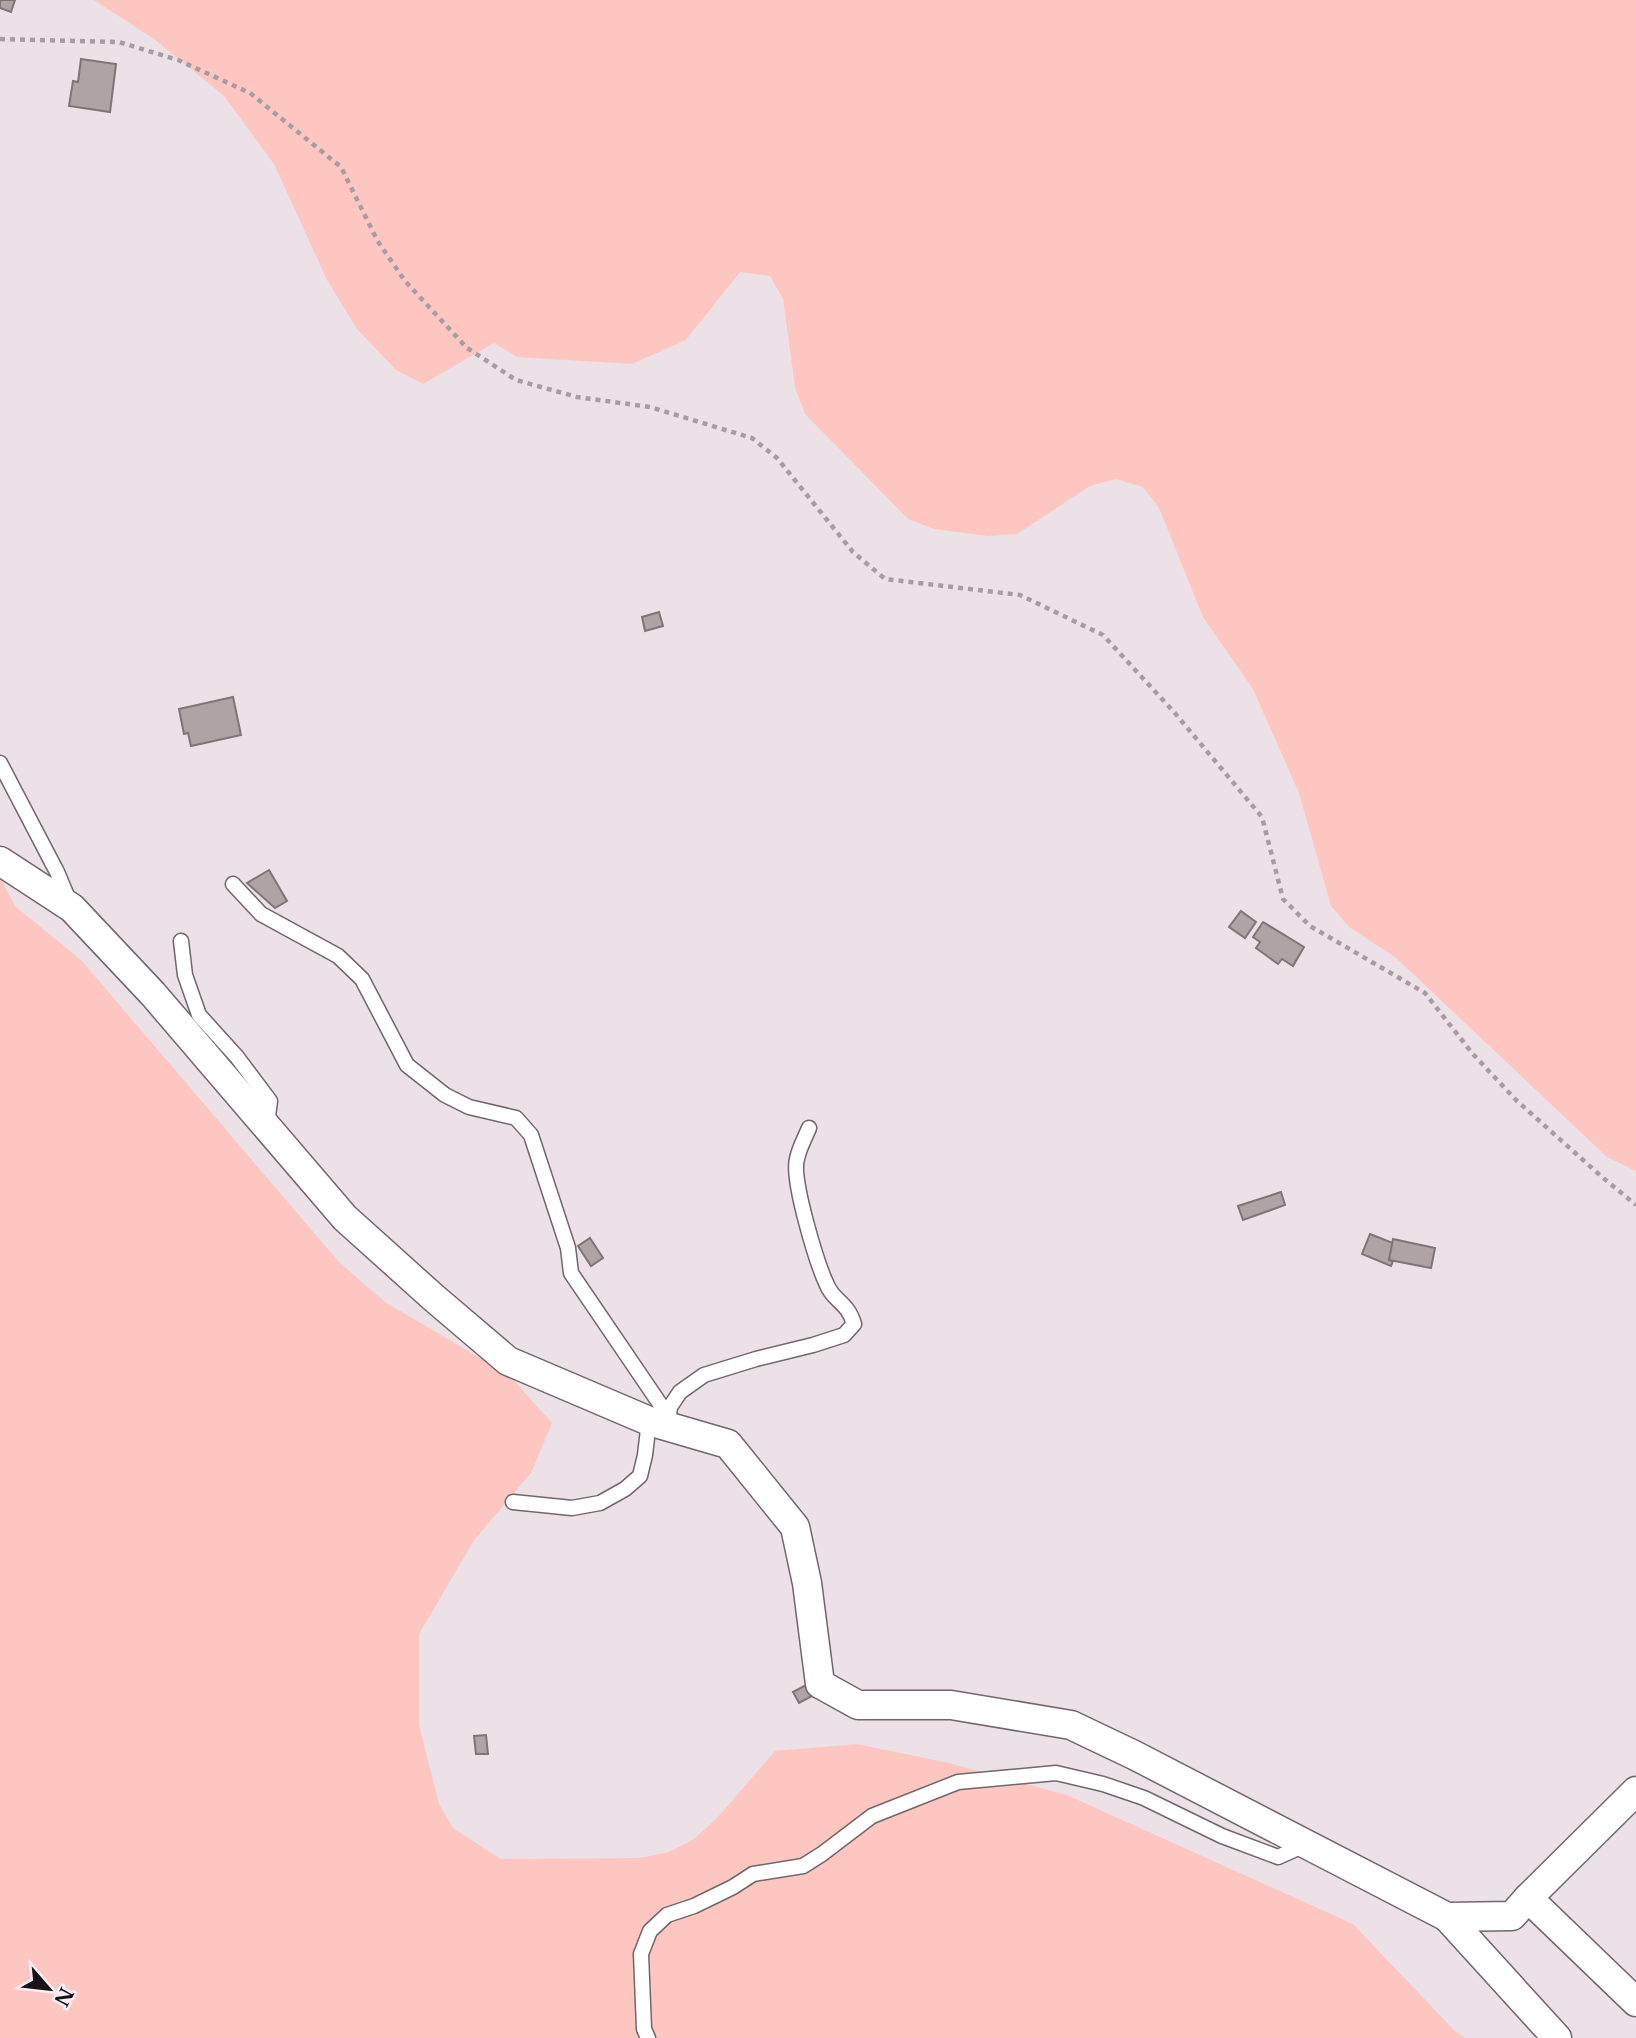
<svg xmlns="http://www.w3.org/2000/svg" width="1636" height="2038" viewBox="0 0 1636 2038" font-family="'Libre Baskerville',serif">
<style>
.green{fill:#fec6c1}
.building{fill:#afa3a5;stroke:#7f7476;stroke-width:2}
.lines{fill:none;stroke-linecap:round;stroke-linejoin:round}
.service-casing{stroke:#70666b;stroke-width:17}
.minor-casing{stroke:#70666b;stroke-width:31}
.path{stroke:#a69da2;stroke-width:4.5;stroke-dasharray:5 5;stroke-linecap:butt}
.service{stroke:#fff;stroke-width:14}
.minor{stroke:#fff;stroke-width:28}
</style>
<rect width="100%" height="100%" fill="#ede1e8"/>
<g class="green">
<polygon points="94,0 1636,0 1636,1171 1607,1157 1395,957 1349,927 1331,906 1299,793 1253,689 1203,617 1159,508 1143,487 1116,479 1090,486 1017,534 988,536 934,529 908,519 805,414 795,387 783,299 770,276 740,272 686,340 632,364 517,357 494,343 423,384 396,370 357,329 327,280 274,164 224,96 154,39"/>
<polygon points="0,877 15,906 82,961 339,1262 385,1302 509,1375 552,1423 531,1473 475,1539 419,1634 419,1725 439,1804 453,1828 501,1859 639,1858 669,1852 694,1839 717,1818 775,1751 857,1744 949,1763 1067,1795 1353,1924 1453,2029 1465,2038 0,2038"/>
</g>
<g class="building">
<polygon points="0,0 15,0 11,12 0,8"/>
<polygon points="81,59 116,64 110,112 69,106 73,81 78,82"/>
<polygon points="659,612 663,626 645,631 642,617"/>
<polygon points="233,697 241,735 191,746 188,733 184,734 179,709"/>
<polygon points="269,870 287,901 275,908 247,883"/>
<polygon points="1241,911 1256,922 1245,938 1229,927"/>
<polygon points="1263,922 1304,947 1293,966 1282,959 1278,964 1256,948 1260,942 1253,937"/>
<polygon points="1281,1192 1285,1205 1243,1220 1238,1206"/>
<polygon points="1370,1234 1393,1243 1389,1260 1393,1261 1391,1266 1362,1254"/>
<polygon points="590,1238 603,1258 591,1266 578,1246"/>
<polygon points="1393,1239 1435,1248 1431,1268 1389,1260"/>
<polygon points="806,1685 812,1696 799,1703 793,1692"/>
<polygon points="486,1735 488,1754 476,1754 474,1736"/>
</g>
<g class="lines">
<defs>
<g id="service">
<polyline points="0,763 57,872 70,903"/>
<polyline points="233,884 261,914 338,956 362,979 407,1065 445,1095 469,1107 516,1118 531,1135 568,1248 571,1273 660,1404 667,1426"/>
<polyline points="181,941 185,975 199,1015 237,1057 270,1101 267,1124"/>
<path d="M668,1423l2,-16 10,-15 24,-17 52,-16 57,-14 31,-10 10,-11c-7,-23 -20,-22 -27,-39 -10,-21 -36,-106 -30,-126 2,-11 8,-21 12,-31"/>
<polyline points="513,1502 572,1508 600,1503 625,1489 640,1476 645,1455 649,1421"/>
<polyline points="648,2038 644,2029 641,1954 650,1931 667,1915 694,1906 733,1887 753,1874 803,1866 822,1854 872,1816 958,1782 1056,1773 1103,1784 1144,1798 1222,1836 1278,1857 1307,1844"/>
</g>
<g id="minor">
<polyline points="0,861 72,908 153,994 345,1218 434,1298 508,1361 649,1421 728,1444 795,1527 807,1583 820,1684 858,1705 951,1705 1071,1725 1134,1755 1447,1917 1512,1916 1528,1898 1636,1791"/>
<polyline points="1528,1898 1636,2002"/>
<polyline points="1447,1917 1557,2038"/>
</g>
</defs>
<use href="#service" class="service-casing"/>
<use href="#minor" class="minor-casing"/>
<polyline class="path" points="0,39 119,42 178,60 250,93 341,167 377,240 405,281 467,348 516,380 577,397 650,407 752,438 777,458 853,552 885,579 1020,595 1103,635 1174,712 1262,817 1283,899 1310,926 1425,993 1472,1053 1516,1100 1602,1177 1636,1205"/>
<use href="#service" class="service"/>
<use href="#minor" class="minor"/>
</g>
<g transform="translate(49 1989) rotate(118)" stroke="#faeff5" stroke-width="5" paint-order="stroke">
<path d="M0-5L12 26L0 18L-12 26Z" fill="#171315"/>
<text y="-10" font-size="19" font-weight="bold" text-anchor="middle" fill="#171315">N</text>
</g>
</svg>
